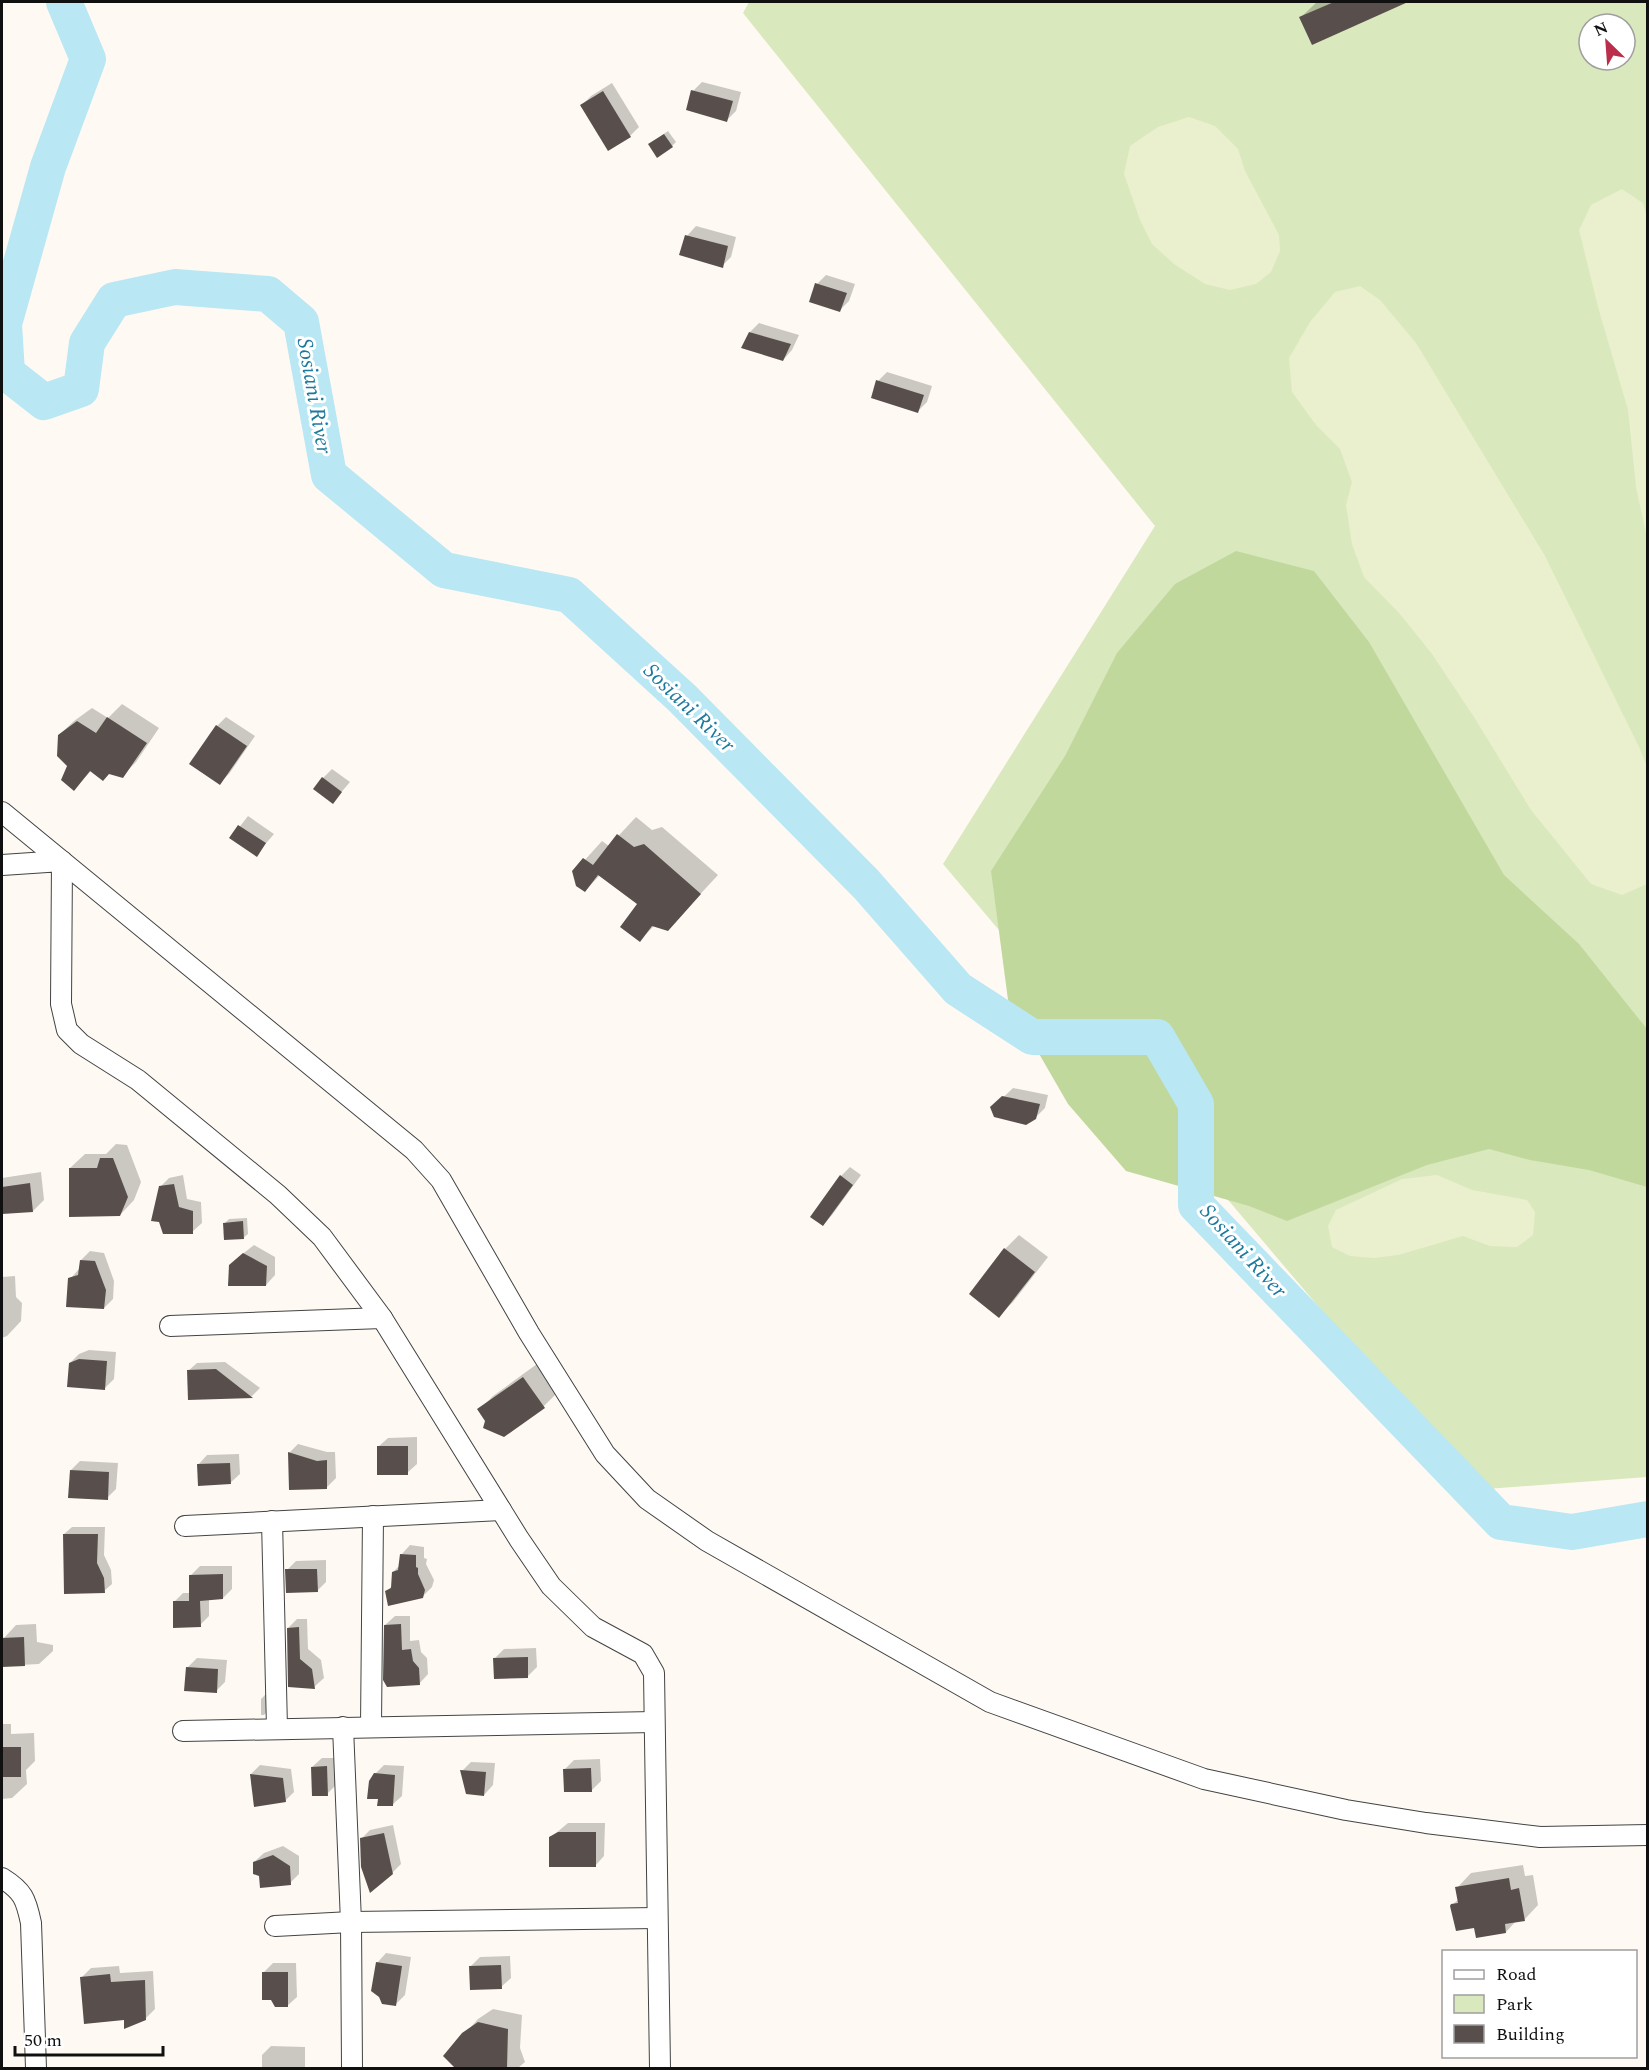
<svg xmlns="http://www.w3.org/2000/svg" width="1649" height="2070" viewBox="0 0 1649 2070" font-family="Spectral,serif">
<style>
.green{fill:#dae8bd;fill-rule:evenodd}
.forest{fill:#c1d89d}
.pitch{fill:#eaf0ce}
.shadow{fill:#0003}
.lines{fill:none;stroke-linecap:round;stroke-linejoin:round}
.river{stroke:#b9e7f4;stroke-width:36}
.building{fill:#584f4c}
.minor-casing{stroke:#434343;stroke-width:22}
.minor{stroke:#fff;stroke-width:20}
.labels{text-anchor:middle;dominant-baseline:central;stroke-width:6;stroke-linejoin:round;paint-order:stroke}
.water-label{font-size:22px;font-style:italic;fill:#1e7a9d;stroke:#fff}
</style>
<rect width="100%" height="100%" fill="#fefaf3"/>
<path class="green" d="M749,2h898v1475l-173,13 -531,-626 212,-338 -412,-513zM1589,24h36v36h-36z"/>
<polygon class="forest" points="1236,551 1314,571 1369,642 1504,875 1579,944 1647,1029 1647,1187 1589,1170 1530,1160 1489,1149 1427,1165 1287,1221 1249,1206 1126,1171 1068,1104 1008,1000 991,871 1065,756 1117,653 1175,584"/>
<g class="pitch">
<polygon points="1189,117 1215,126 1238,149 1245,171 1279,235 1280,251 1271,272 1256,284 1230,290 1205,284 1174,264 1152,244 1140,220 1124,174 1130,146 1158,127"/>
<polygon points="1622,189 1643,203 1647,217 1647,538 1636,487 1628,410 1598,307 1579,230 1591,205"/>
<polygon points="1360,286 1380,300 1416,343 1545,556 1640,749 1647,767 1647,884 1622,895 1591,884 1531,810 1474,717 1432,654 1400,614 1364,577 1352,544 1346,505 1352,482 1340,449 1316,425 1292,392 1289,358 1310,322 1335,292"/>
<polygon points="1437,1175 1472,1190 1527,1200 1535,1212 1533,1235 1517,1247 1490,1246 1463,1236 1398,1255 1374,1258 1350,1256 1332,1247 1328,1226 1336,1210 1402,1179"/>
</g>
<g class="shadow">
<polygon points="1317,2 1404,2 1313,43 1301,17"/>
<polygon points="702,82 741,92 736,111 727,120 693,91"/>
<polygon points="612,83 639,127 630,136 582,105 591,96"/>
<polygon points="668,131 676,142 672,146 649,144"/>
<polygon points="696,226 736,237 731,257 722,266 687,236"/>
<polygon points="826,275 855,284 849,301 840,310 817,284"/>
<polygon points="759,323 799,335 792,350 783,360 750,332"/>
<polygon points="887,372 932,386 927,402 918,411 878,381"/>
<polygon points="122,704 159,728 136,762 122,776 92,770 74,789 59,735 74,721 92,708 108,718"/>
<polygon points="226,717 255,736 229,774 219,783 217,726"/>
<polygon points="332,769 350,782 333,802 323,778"/>
<polygon points="248,816 274,834 256,855 231,838"/>
<polygon points="636,817 652,830 662,827 718,875 668,929 655,925 640,940 639,904 600,875 585,891 574,872 602,841 609,846"/>
<polygon points="1013,1088 1048,1095 1045,1108 1035,1118 992,1108"/>
<polygon points="116,1144 127,1145 141,1182 134,1200 120,1215 70,1168 85,1154 106,1154"/>
<polygon points="850,1167 861,1175 832,1215 823,1225 841,1176"/>
<polygon points="41,1172 44,1200 33,1211 2,1212 2,1178"/>
<polygon points="183,1175 187,1199 201,1202 202,1223 192,1232 160,1187 169,1178"/>
<polygon points="247,1218 248,1234 243,1238 225,1223 229,1219"/>
<polygon points="1019,1235 1048,1257 1013,1302 999,1316 1005,1249"/>
<polygon points="254,1245 275,1257 275,1275 266,1285 240,1256"/>
<polygon points="90,1251 104,1253 114,1281 113,1299 104,1308 70,1279 79,1269 81,1260"/>
<polygon points="15,1276 16,1297 22,1303 21,1321 7,1336 2,1338 2,1277"/>
<polygon points="89,1350 116,1352 114,1379 105,1388 70,1363 79,1354"/>
<polygon points="225,1362 260,1388 252,1396 189,1398 188,1371 197,1363"/>
<polygon points="537,1364 558,1392 544,1406 487,1421 479,1410 493,1396"/>
<polygon points="417,1437 417,1464 407,1473 378,1447 388,1438"/>
<polygon points="298,1444 327,1452 335,1452 336,1478 327,1487 289,1453"/>
<polygon points="239,1454 240,1474 230,1483 198,1465 207,1455"/>
<polygon points="80,1461 118,1463 116,1489 107,1498 71,1470"/>
<polygon points="72,1527 105,1527 104,1555 111,1570 112,1584 104,1591 64,1534"/>
<polygon points="410,1545 424,1547 424,1558 427,1559 426,1564 434,1580 432,1587 422,1597 387,1591 392,1586 393,1572 400,1565 401,1555"/>
<polygon points="326,1560 326,1582 317,1591 287,1570 296,1561"/>
<polygon points="200,1566 232,1566 232,1589 223,1598 209,1599 209,1616 200,1625 174,1602 183,1593 191,1593 190,1576"/>
<polygon points="395,1616 410,1616 410,1641 419,1640 421,1652 427,1658 428,1674 419,1684 385,1625"/>
<polygon points="297,1619 307,1619 308,1649 321,1660 324,1678 314,1687 289,1686 288,1628"/>
<polygon points="36,1624 37,1642 53,1645 53,1651 39,1664 2,1666 2,1637 4,1638 16,1625"/>
<polygon points="536,1648 537,1667 528,1676 495,1658 504,1649"/>
<polygon points="197,1658 227,1660 225,1682 216,1691 187,1668"/>
<polygon points="268,1692 268,1711 264,1715 261,1715 261,1699"/>
<polygon points="2,1724 11,1724 11,1734 34,1733 35,1761 26,1770 27,1784 12,1798 2,1799"/>
<polygon points="322,1758 335,1758 336,1785 327,1794 312,1767"/>
<polygon points="600,1759 601,1781 592,1790 565,1769 574,1760"/>
<polygon points="471,1762 495,1763 493,1785 484,1795 462,1771"/>
<polygon points="260,1765 291,1769 294,1792 285,1801 256,1805 251,1774"/>
<polygon points="384,1765 404,1766 402,1796 392,1805 375,1774"/>
<polygon points="568,1823 605,1823 604,1856 595,1866 550,1838"/>
<polygon points="393,1825 401,1864 392,1873 361,1839 370,1830"/>
<polygon points="283,1846 299,1856 299,1874 290,1883 260,1875 254,1862 264,1853"/>
<polygon points="1523,1865 1525,1876 1533,1875 1538,1905 1524,1920 1516,1921 1506,1932 1475,1926 1452,1905 1459,1899 1457,1888 1471,1873"/>
<polygon points="386,1953 411,1957 405,1995 396,2004 377,1963"/>
<polygon points="510,1956 511,1978 501,1987 471,1966 480,1957"/>
<polygon points="273,1963 296,1963 297,1997 287,2006 272,1998 264,1972"/>
<polygon points="119,1966 120,1973 153,1971 155,2009 146,2018 125,2019 82,1977 91,1968"/>
<polygon points="493,2009 522,2015 520,2048 525,2062 518,2068 458,2068 445,2056 478,2019"/>
<polygon points="271,2046 305,2047 305,2068 262,2068 262,2055"/>
</g>
<g class="lines">
<polyline class="river" points="64,2 88,59 48,167 4,324 7,373 44,402 81,389 87,343 114,300 175,287 268,294 301,322 329,475 444,570 569,595 682,698 866,884 958,989 1032,1037 1157,1037 1196,1104 1196,1205 1501,1522 1572,1532 1648,1519"/>
</g>
<g class="building">
<polygon points="1334,2 1408,2 1312,45 1299,17"/>
<polygon points="691,90 733,101 727,122 686,110"/>
<polygon points="603,91 631,137 608,151 580,105"/>
<polygon points="664,134 673,147 657,158 648,144"/>
<polygon points="685,235 728,246 723,268 679,255"/>
<polygon points="815,283 847,293 840,312 809,302"/>
<polygon points="749,332 791,344 783,361 741,348"/>
<polygon points="876,380 924,395 918,413 871,398"/>
<polygon points="107,717 147,743 123,778 109,774 103,781 90,771 74,791 61,780 67,766 57,756 58,735 77,721 96,733"/>
<polygon points="216,725 247,746 220,785 189,764"/>
<polygon points="322,777 342,792 333,804 313,789"/>
<polygon points="238,825 266,843 257,857 229,838"/>
<polygon points="617,834 634,847 644,844 701,894 668,931 652,926 640,942 620,927 637,904 598,875 585,892 576,886 572,871 583,858 593,865"/>
<polygon points="1002,1096 1040,1104 1036,1119 1026,1125 994,1117 990,1107"/>
<polygon points="100,1158 113,1158 128,1197 120,1216 69,1217 69,1168 97,1168"/>
<polygon points="840,1175 853,1185 823,1226 810,1217"/>
<polygon points="30,1183 33,1212 2,1214 2,1187"/>
<polygon points="174,1184 179,1207 193,1211 193,1234 163,1234 159,1222 151,1221 159,1186"/>
<polygon points="243,1221 244,1239 224,1240 223,1223"/>
<polygon points="1004,1248 1035,1272 999,1318 969,1294"/>
<polygon points="243,1253 267,1266 266,1286 228,1286 229,1265"/>
<polygon points="80,1260 95,1261 106,1290 104,1309 66,1307 68,1278 78,1275"/>
<polygon points="79,1359 107,1361 105,1390 67,1387 69,1363"/>
<polygon points="216,1369 253,1398 188,1400 187,1370"/>
<polygon points="523,1377 545,1408 504,1437 483,1428 485,1421 477,1409"/>
<rect x="377" y="1446" width="31" height="29"/>
<polygon points="288,1452 317,1461 327,1460 327,1489 289,1490"/>
<polygon points="230,1463 231,1484 198,1486 197,1464"/>
<polygon points="70,1470 109,1472 108,1500 68,1498"/>
<polygon points="63,1534 98,1534 97,1563 104,1578 105,1593 64,1594"/>
<polygon points="400,1554 416,1555 416,1567 418,1568 418,1574 425,1590 423,1598 388,1606 385,1591 391,1588 392,1572 398,1570"/>
<polygon points="285,1569 317,1569 318,1592 286,1593"/>
<polygon points="223,1574 223,1599 200,1601 201,1627 173,1628 173,1601 189,1601 189,1575"/>
<polygon points="401,1624 402,1650 411,1649 413,1661 419,1668 420,1685 387,1687 383,1680 384,1625"/>
<polygon points="299,1627 300,1659 312,1669 315,1689 288,1687 287,1628"/>
<polygon points="24,1637 25,1666 2,1667 2,1638"/>
<polygon points="528,1657 528,1678 494,1679 493,1658"/>
<polygon points="186,1667 218,1669 217,1693 184,1691"/>
<rect x="2" y="1747" width="19" height="30"/>
<polygon points="327,1766 328,1796 312,1796 311,1767"/>
<polygon points="591,1768 592,1792 564,1792 563,1769"/>
<polygon points="460,1770 486,1772 484,1796 466,1794"/>
<polygon points="374,1773 395,1775 393,1806 377,1806 378,1799 367,1799 369,1781"/>
<polygon points="250,1774 283,1778 286,1802 254,1807"/>
<polygon points="558,1832 596,1832 596,1867 549,1867 549,1837"/>
<polygon points="384,1833 393,1874 370,1893 361,1867 360,1838"/>
<polygon points="273,1855 290,1866 291,1885 260,1888 259,1876 253,1874 253,1862"/>
<polygon points="1509,1878 1511,1890 1519,1888 1525,1921 1505,1924 1506,1933 1476,1938 1474,1928 1456,1931 1450,1906 1451,1904 1458,1903 1455,1887"/>
<polygon points="376,1962 402,1966 396,2006 382,2004 379,1997 371,1991"/>
<polygon points="501,1965 502,1989 470,1990 469,1966"/>
<polygon points="262,1972 288,1972 288,2007 275,2007 271,2000 262,2000"/>
<polygon points="110,1974 111,1982 145,1980 146,2020 124,2029 124,2020 84,2024 80,1977"/>
<polygon points="478,2022 508,2029 507,2068 455,2068 443,2056 462,2033"/>
</g>
<g class="lines">
<defs>
<g id="minor">
<polyline points="2,812 414,1150 441,1180 529,1333 605,1454 647,1499 707,1541 990,1702 1204,1779 1346,1810 1426,1823 1540,1837 1648,1835"/>
<polyline points="2,865 62,861 61,1004 67,1030 81,1044 138,1080 278,1195 322,1237 382,1318 519,1539 551,1586 593,1627 643,1654 654,1673 660,2068"/>
<polyline points="170,1326 382,1318"/>
<polyline points="272,1521 277,1728"/>
<polyline points="185,1526 501,1510"/>
<polyline points="371,1726 373,1516"/>
<polyline points="343,1727 351,1922 352,2068"/>
<polyline points="183,1731 654,1722"/>
<path d="M2,1878c21,13 24,21 29,45l5,145"/>
<polyline points="275,1926 351,1922 657,1918"/>
</g>
</defs>
<use href="#minor" class="minor-casing"/>
<use href="#minor" class="minor"/>
</g>
<g class="labels">
<g class="water-label">
<text transform="translate(314 396) rotate(80)">Sosiani River</text>
<text transform="translate(689 708) rotate(44)">Sosiani River</text>
<text transform="translate(1243 1251) rotate(48)">Sosiani River</text>
</g>
</g>
<rect width="1649" height="2070" fill="none" stroke="#101010" stroke-width="6"/>
<rect x="1442" y="1950" width="195" height="108" fill="#ffffff" stroke="#9f9f9f" stroke-width="1.5"/>
<rect x="1454" y="1970" width="30" height="9" fill="#ffffff" stroke="#9f9f9f" stroke-width="1.5"/>
<text x="1496" y="1980" font-size="18" fill="#101010">Road</text>
<rect x="1454" y="1995" width="30" height="18" fill="#dae8bd" stroke="#9f9f9f" stroke-width="1.5"/>
<text x="1496" y="2010" font-size="18" fill="#101010">Park</text>
<rect x="1454" y="2025" width="30" height="18" fill="#584f4c" stroke="#9f9f9f" stroke-width="1.5"/>
<text x="1496" y="2040" font-size="18" fill="#101010">Building</text>
<g transform="translate(1607 42) rotate(335)"><circle r="28" fill="#ffffff" stroke="#9f9f9f" stroke-width="1.5"/>
<path d="M0-4.5L10 22L0 15L-10 22Z" fill="#ba2d4b"/>
<text y="-9" font-size="16" font-weight="bold" text-anchor="middle" fill="#101010">N</text>
</g>
<path d="M15 2046v9h148v-9" fill="none" stroke="#101010" stroke-width="3"/>
<text x="24" y="2046" font-size="18" fill="#101010" stroke="#ffffff" stroke-width="4.5" paint-order="stroke">50 m</text>
</svg>
